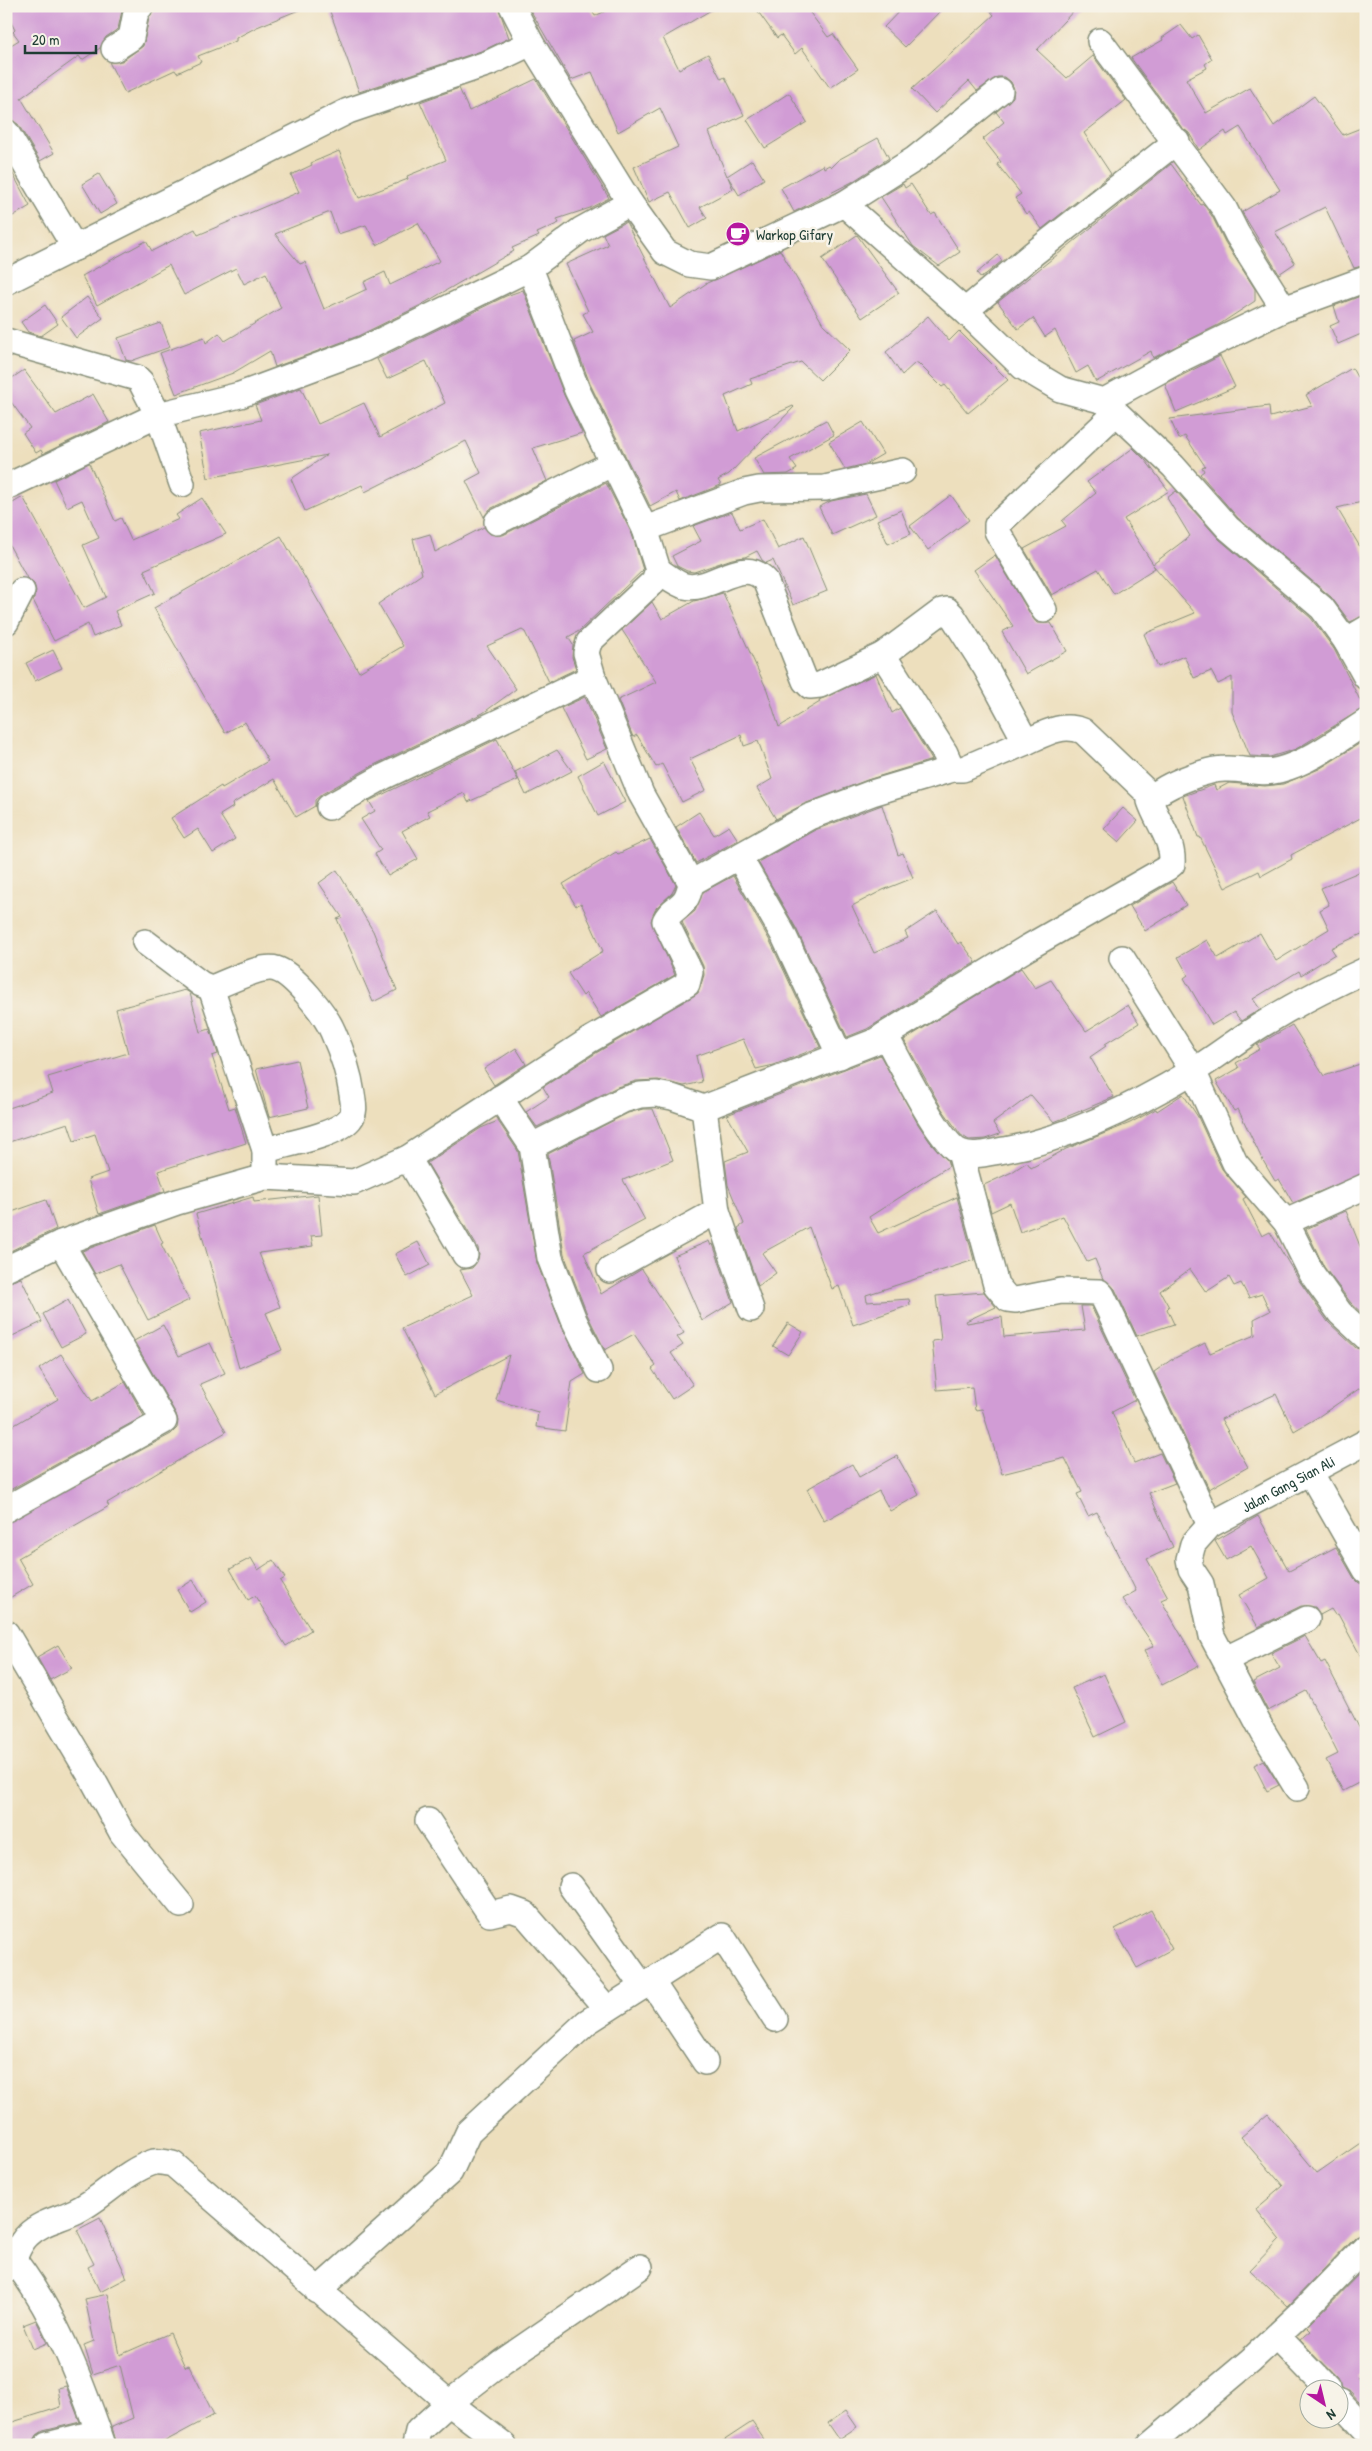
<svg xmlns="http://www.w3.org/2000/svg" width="1372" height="2451" viewBox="0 0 1372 2451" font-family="'Patrick Hand',sans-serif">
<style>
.building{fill:#d19cd5;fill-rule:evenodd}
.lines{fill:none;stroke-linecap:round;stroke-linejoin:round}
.minor-casing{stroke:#868e78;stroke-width:28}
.minor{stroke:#fff;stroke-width:25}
.labels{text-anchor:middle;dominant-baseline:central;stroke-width:5;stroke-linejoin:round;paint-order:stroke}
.poi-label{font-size:15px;fill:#1f3d34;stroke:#f7f3e8;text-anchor:start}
.street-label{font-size:15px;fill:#1f3d34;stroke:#f7f3e8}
</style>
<rect width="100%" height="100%" fill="#f7f3e8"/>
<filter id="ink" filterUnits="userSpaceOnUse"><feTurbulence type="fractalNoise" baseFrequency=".02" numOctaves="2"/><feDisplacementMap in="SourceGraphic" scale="10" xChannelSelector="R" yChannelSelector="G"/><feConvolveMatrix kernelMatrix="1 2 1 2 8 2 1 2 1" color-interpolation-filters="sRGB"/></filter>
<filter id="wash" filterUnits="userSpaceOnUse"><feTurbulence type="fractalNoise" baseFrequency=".0096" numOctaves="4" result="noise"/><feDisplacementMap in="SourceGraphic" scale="20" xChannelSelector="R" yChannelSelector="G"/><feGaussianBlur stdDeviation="1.12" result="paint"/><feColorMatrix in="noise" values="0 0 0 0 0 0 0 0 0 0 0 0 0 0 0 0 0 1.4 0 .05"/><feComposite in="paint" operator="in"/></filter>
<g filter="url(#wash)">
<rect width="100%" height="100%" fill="#eddfbd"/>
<g id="blocks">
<g class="building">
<polygon points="6,6 123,6 118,29 106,37 100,48 82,60 79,56 21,98 54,153 40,161 18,124 6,118 6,48 19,40 13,32 15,30 6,13"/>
<polygon points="155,6 306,6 306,7 257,27 236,38 236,41 198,56 201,62 177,73 175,70 125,93 109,62 122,61 143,46 149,18"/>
<polygon points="328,6 498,6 509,38 484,50 359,92"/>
<polygon points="528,6 589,6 595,16 616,6 718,6 663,38 679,69 708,54 721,79 725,77 744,115 709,132 727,176 752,160 764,179 739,195 728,177 733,189 700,207 707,218 690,228 670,192 649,202 634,167 678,147 660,108 618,132 592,72 571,80"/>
<polygon points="754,6 805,6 828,37 833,34 858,69 830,88 802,48 795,54 781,35 777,38"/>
<polygon points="904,6 945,6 905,47 884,27"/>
<polygon points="986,6 1078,6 1037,50 1067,78 1093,56 1126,100 1084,133 1111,174 1042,229 1029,212 1026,214 1015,198 1021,194 997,164 1001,162 983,139 1004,122 996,112 1013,97 1014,89 1011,82 1005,77 997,77 977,91 969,81 935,113 912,89 994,15"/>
<polygon points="1181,25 1192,39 1198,35 1212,59 1205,64 1207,68 1186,79 1206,113 1250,88 1274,126 1314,96 1343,135 1366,126 1366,265 1354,268 1325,207 1275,232 1295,263 1279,274 1242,212 1280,190 1240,127 1227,135 1225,131 1199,150 1189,133 1182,128 1131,58 1163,40 1162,38"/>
<path d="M536,79l73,119 -19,10 -33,11 2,4 -22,10 2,3 -27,12 2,3 -93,54 -63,31 -83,31 -5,-16 -37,22 -57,21 -16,-41 44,-16 2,6 13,-10 6,8 56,-33 -15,-35 -22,11 -8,-16 -52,27 -15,-30 -72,40 -15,-29 64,-35 6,10 43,-22 3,6 101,-43 -8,-17 21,-10 -1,-2 28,-12 20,47 49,-19 -1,-3 39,-16 -26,-58 39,-14 10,23zM330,212l8,22 28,-9 11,20 41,-22 22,38 -50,24 -5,-13 -21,10 3,7 -43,20 -19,-47 -5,2 -25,-30z"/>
<polygon points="789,93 807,122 765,148 747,120"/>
<polygon points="878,138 889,158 852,182 794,212 781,188 823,165 824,168 829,165 831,167 838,160"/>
<polygon points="6,161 30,206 6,220"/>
<polygon points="1171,164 1201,205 1203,204 1212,216 1225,242 1255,289 1255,301 1220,324 1153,358 1151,351 1096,382 1088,366 1076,373 1055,330 1045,337 1033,318 1018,329 998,302"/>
<polygon points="99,174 117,204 100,214 82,184"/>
<polygon points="903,184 905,188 911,184 931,215 935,213 960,252 939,266 913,246 881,197"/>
<polygon points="626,222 670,308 707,283 780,250 823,324 850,350 820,380 801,362 750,379 752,384 725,396 738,431 793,406 794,407 729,474 718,480 721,485 680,501 676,492 650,506 590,384 574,341 593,332 583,314 588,311 566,264 608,245 603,234"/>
<polygon points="857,235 899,293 862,318 822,259"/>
<polygon points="998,255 1002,261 981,278 977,273"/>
<polygon points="523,290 564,395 582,433 533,448 547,481 490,509 484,517 466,481 481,473 466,441 365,492 362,485 305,511 291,479 327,455 208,478 199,433 261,420 255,405 301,388 318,424 364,403 380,437 445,403 426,361 387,379 377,359 506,296"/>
<polygon points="1366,294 1366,332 1338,344 1330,326 1339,322 1334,306"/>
<polygon points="87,297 103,318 76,338 61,317"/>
<polygon points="45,305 58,324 41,336 28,332 21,322"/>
<polygon points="928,316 949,341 959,331 1008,380 968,413 945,385 942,387 918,363 915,363 902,375 886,352"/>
<polygon points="161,323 170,347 131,361 126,360 118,338"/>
<polygon points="1220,356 1235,387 1176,412 1165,384"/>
<polygon points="1352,368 1357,377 1366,373 1366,501 1337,508 1366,557 1366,615 1350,622 1331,597 1238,518 1200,474 1204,471 1202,467 1205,466 1185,436 1179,439 1170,419 1269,406 1270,417 1312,406 1306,395"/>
<polygon points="24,370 56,414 93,394 109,422 43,454 41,450 36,453 23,433 30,428 6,395 6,382"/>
<polygon points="826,420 834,435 790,459 797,469 788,474 764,475 754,458"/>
<polygon points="863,422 883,454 866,464 845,469 829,442"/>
<polygon points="1133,448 1146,461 1169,491 1124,519 1153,564 1190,536 1167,498 1176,491 1219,539 1311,618 1334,649 1364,708 1296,749 1270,757 1250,756 1232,712 1232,677 1218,684 1211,671 1194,678 1184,656 1158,667 1144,634 1195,613 1153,565 1155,568 1114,594 1098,569 1052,595 1024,549 1066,526 1062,521 1096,493 1087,482"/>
<polygon points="89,463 115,521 121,518 131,540 179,519 176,515 202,498 226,534 144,570 155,593 115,611 121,625 93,637 88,624 54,641 33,600 36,591 34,584 27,578 6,539 6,507 23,497 84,608 106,597 83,545 99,538 82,500 67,507 54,480"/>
<polygon points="606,483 632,534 643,570 579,631 568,637 573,645 572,657 576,669 549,682 525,632 522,630 487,646 516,689 483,713 376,764 322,794 315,800 315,806 296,817 274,779 232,804 233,807 220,815 235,839 213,853 198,829 184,838 171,818 221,786 222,788 268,761 245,722 225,733 154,608 281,536 359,672 403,646 378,604 422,574 413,539 430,534 435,552 484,527 490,534 503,535"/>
<polygon points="866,494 876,515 832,535 819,507 831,501"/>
<polygon points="951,495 969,520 928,550 910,526"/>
<polygon points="901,510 911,534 888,544 877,520"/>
<polygon points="732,512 740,529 763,519 778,549 804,536 827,591 793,605 773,560 766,563 762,560 757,551 745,557 732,559 694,572 687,571 677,566 672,556 701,541 693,526"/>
<polygon points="995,555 1032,617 1037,623 1051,623 1067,651 1026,674 1002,632 1013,626 974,570"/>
<polygon points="723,593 767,690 779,727 820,702 819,700 876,674 892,713 900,708 932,760 867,780 804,804 774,820 776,819 757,788 772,779 758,741 744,746 741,735 690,759 706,790 682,802 662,764 656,767 637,735 633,737 618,700 656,682 622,630 652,602 662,619 694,601"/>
<polygon points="53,650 62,668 35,681 26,663"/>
<polygon points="585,697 607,749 586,759 561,708"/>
<polygon points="497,739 518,780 468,802 464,793 427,811 430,816 402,831 418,859 388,876 375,854 381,850 361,819 375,811 369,801"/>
<polygon points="1362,742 1366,749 1366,815 1291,855 1292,859 1261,876 1259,871 1225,888 1200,837 1198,837 1183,796 1214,785 1216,790 1229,783 1265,786 1283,784 1319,769"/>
<polygon points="557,750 572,771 526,795 515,772"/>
<polygon points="604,761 625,802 598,816 578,776"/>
<polygon points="882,805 898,855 903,853 913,878 883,890 852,906 874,953 908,938 905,932 937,911 958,944 961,942 976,962 867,1029 847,1037 796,928 758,862 815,830"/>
<polygon points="1123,808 1138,821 1119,842 1104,829"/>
<polygon points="699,812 714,835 729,826 738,840 696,863 676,827"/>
<polygon points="650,839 676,885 672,893 656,908 651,921 675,975 601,1017 586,993 583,996 568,973 603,951 581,903 576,906 563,884 616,852 618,854"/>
<polygon points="1366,869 1366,932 1331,948 1335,954 1301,975 1299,971 1253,999 1260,1009 1241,1021 1234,1012 1212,1025 1184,978 1188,975 1178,957 1207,940 1218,958 1260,933 1276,961 1329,929 1320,910 1329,905 1321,888"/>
<polygon points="337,870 373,931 397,990 373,1002 337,919 342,917 319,883"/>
<polygon points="733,876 770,941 820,1047 774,1065 756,1069 743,1039 696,1056 702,1082 684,1086 658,1080 636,1081 617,1087 537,1127 526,1112 549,1097 543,1087 596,1053 698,993 704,975 703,966 682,922 695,911 703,892"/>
<polygon points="1172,882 1186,905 1145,931 1130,906"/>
<polygon points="1021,968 1035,988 1051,980 1086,1031 1128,1005 1139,1023 1105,1044 1106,1046 1090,1057 1114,1097 1054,1122 1031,1095 993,1123 1000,1134 985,1139 969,1140 961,1135 942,1109 904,1040"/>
<polygon points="185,990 190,993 200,1032 210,1029 218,1054 212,1056 229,1109 235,1107 246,1143 158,1171 165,1191 99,1214 88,1179 108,1172 95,1134 74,1141 68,1123 6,1143 6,1109 53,1093 48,1077 128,1053 116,1009"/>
<polygon points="1292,1025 1324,1076 1366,1062 1366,1172 1293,1203 1279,1179 1275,1181 1261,1157 1238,1109 1234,1111 1216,1081 1239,1068 1236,1063 1260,1049 1257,1045"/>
<polygon points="516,1048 526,1064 494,1085 484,1069"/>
<polygon points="880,1055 918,1124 930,1142 947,1160 949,1166 869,1217 878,1233 957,1197 974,1260 866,1295 867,1302 909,1299 910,1305 853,1325 839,1286 832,1289 809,1227 762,1253 776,1273 758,1286 738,1228 744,1224 728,1185 725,1161 748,1152 727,1115"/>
<polygon points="297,1060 308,1108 269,1117 256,1069"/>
<polygon points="1183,1094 1198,1117 1222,1169 1246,1197 1243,1199 1262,1236 1270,1232 1300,1282 1328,1322 1356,1348 1366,1351 1366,1384 1318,1417 1294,1431 1276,1394 1221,1419 1248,1467 1209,1489 1154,1372 1171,1360 1205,1343 1210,1353 1255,1335 1254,1319 1270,1311 1262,1294 1249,1298 1241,1283 1234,1286 1229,1277 1206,1292 1190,1269 1160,1291 1169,1307 1167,1309 1174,1324 1137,1336 1115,1289 1103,1279 1095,1259 1087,1262 1063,1216 1020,1232 1010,1203 991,1212 984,1185 1012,1172 1027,1162 1031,1168 1066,1149 1130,1123 1156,1109 1157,1111"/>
<polygon points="643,1109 653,1109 673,1160 623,1180 645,1220 584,1253 601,1294 642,1269 684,1333 677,1337 683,1345 671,1353 693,1385 672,1399 652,1369 656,1366 634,1334 605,1350 587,1314 564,1254 548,1154 628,1113"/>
<polygon points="498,1121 518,1151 537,1263 561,1325 585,1374 572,1382 565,1431 536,1427 538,1412 496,1400 509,1355 435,1394 402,1328 473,1295 460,1270 472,1268 477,1262 479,1255 478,1248 427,1163 481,1128"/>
<polygon points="318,1195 322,1235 311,1236 313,1246 259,1253 280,1307 266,1313 282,1350 239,1368 196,1214 253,1197 254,1202"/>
<polygon points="46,1200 56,1229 6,1253 6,1214"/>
<polygon points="1346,1211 1366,1261 1366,1317 1351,1303 1324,1267 1306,1229"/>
<polygon points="155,1225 163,1243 161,1244 189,1300 148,1320 119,1264 95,1274 82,1251"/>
<polygon points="709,1241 711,1246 713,1244 733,1302 702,1321 674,1256"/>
<polygon points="418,1242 430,1265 407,1277 395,1254"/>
<polygon points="21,1278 42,1322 6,1339 6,1283"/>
<polygon points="984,1292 996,1307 966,1321 967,1323 1002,1317 1004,1337 1085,1330 1081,1306 1091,1306 1135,1400 1112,1412 1134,1463 1160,1453 1175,1483 1149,1493 1173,1547 1147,1559 1168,1597 1161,1600 1199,1666 1162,1685 1144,1651 1154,1646 1122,1599 1136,1591 1097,1512 1088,1516 1077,1494 1082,1492 1065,1458 1002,1474 982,1409 975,1410 972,1387 937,1390 932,1341 941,1340 936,1296"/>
<polygon points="68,1300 86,1334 61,1347 43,1314"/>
<polygon points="788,1323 803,1332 788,1355 773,1346"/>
<polygon points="163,1325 179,1356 210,1343 225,1373 200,1384 226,1432 107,1503 109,1506 18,1558 33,1584 6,1600 6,1523 171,1434 177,1428 178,1421 176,1414 134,1341"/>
<polygon points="61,1354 92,1401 125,1382 144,1416 6,1492 6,1430 58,1399 39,1369"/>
<polygon points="897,1456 919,1495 890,1511 879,1491 824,1521 807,1489 852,1464 859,1477"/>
<polygon points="1258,1516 1289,1571 1336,1547 1354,1578 1359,1583 1366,1584 1366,1666 1338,1614 1335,1615 1331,1609 1320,1615 1315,1607 1301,1606 1258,1627 1239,1595 1269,1578 1251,1546 1226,1560 1215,1541"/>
<polygon points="251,1558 258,1570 273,1560 285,1578 280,1581 311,1630 286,1646 255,1596 248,1600 230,1569"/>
<polygon points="193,1580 206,1602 190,1612 177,1590"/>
<polygon points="1305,1636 1321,1663 1325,1661 1366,1741 1366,1779 1343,1791 1326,1760 1338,1754 1306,1691 1268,1711 1253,1682 1280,1668 1271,1653"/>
<polygon points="58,1645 72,1668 50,1680 37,1657"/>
<polygon points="1104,1674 1126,1722 1095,1737 1072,1688"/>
<polygon points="1263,1760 1279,1785 1267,1791 1254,1765"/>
<polygon points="1151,1910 1172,1949 1137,1968 1115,1929"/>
<polygon points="1268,2114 1317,2173 1366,2139 1366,2232 1356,2236 1288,2306 1250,2270 1280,2239 1256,2209 1283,2186 1241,2137"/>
<polygon points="100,2218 127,2278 100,2292 88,2267 94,2264 77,2230"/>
<polygon points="1366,2267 1366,2369 1357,2377 1366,2388 1366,2409 1351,2392 1341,2388 1337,2378 1300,2340 1311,2331 1307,2327"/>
<polygon points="108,2294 120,2355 170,2333 185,2367 189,2365 214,2415 158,2445 117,2445 112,2427 133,2418 120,2365 93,2374 84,2345 94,2341 85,2299"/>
<polygon points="36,2320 47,2343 33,2349 23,2325"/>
<polygon points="66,2386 80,2422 43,2431 37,2435 33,2443 29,2445 6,2445 6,2424 61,2407 58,2388"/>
<polygon points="846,2411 857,2427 839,2439 828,2423"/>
<polygon points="752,2422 768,2445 717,2445"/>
</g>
</g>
</g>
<g filter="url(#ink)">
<use href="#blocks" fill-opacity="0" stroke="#868e78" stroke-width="1"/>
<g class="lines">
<defs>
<g id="minor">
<polyline points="512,6 531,43 630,203 665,252 689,264 711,267 844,204 965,311 1023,367 1060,389 1104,401 1173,466 1228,528 1322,608 1346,641 1366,677"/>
<polyline points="1100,41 1224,208 1237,234 1284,309"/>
<polyline points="114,49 131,38 136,12 141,6"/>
<polyline points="6,132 75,248"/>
<polyline points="844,204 915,159 1000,91"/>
<polyline points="6,282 348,111 489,63 531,43"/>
<polyline points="965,311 1034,253 1177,141"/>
<polyline points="6,341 137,378 141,382 158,415 182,484"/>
<polyline points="1104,401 1183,358 1284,309 1366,279"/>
<polyline points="6,487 158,415 240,395 364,349 530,268 581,230 630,203"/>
<polyline points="497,522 613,463"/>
<polyline points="645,529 744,492 759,489 825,488 903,471"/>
<path d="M658,570c8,5 18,14 27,16 27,6 57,-31 80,-6l40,101 5,5 10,-1 63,-30 62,98 7,16 -80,24 -63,24 -118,66"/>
<polyline points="1044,610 997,531 997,525 1116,413"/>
<polyline points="6,622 22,591"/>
<polyline points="1346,641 1366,629"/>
<polyline points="883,655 942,611 947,610 952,615 986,668 1026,742 963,769 952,769"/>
<path d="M1026,742c20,-9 36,-19 57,-11l69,66"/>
<polyline points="329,807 383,777 593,677"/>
<polyline points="739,857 783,934 840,1056"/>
<path d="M145,942l56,42 10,4c16,-5 50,-24 65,-19 18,5 50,46 57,63 9,20 16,41 19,62 1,8 4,18 -2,25 -14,17 -64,25 -85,31"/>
<polyline points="1122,958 1193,1071 1235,1163 1286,1222 1312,1274 1340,1313 1366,1337"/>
<polyline points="211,988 265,1150 265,1167"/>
<path d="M885,1035l142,-87 140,-80 5,-4c2,-23 -15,-42 -22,-63 9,-15 58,-32 75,-32 19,-1 35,6 54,1 31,-8 59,-30 87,-48"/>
<polyline points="500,1098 532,1146"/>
<polyline points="704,1108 717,1211 751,1309"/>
<polyline points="960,1152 996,1285 1008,1299 1016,1300 1061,1291 1099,1292 1102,1295 1210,1525"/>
<polyline points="408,1158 465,1255"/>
<polyline points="1286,1222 1366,1186"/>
<path d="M6,1269l55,-26 116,-41 88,-25 89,5 54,-24 180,-117 99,-57 3,-12 -25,-51c9,-18 21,-10 26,-38l-50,-89 -48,-117 -7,-24 3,-11 65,-61 4,-11 -13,-41 -68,-139 -47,-122"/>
<polyline points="610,1270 717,1211"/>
<path d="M599,1370l-25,-50 -24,-62 -18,-112 91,-46 17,-5 16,-1 16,3 32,11 170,-66 11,-7c14,24 53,107 75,117 14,6 30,0 45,-2 66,-12 130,-44 188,-79 25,-15 49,-35 75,-50 31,-19 65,-36 98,-51"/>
<polyline points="1310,1472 1366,1570"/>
<polyline points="6,1509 164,1421 61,1243"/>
<polyline points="6,1633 92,1778 122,1833 181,1905"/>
<polyline points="1226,1659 1307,1619"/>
<path id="s1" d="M1297,1788l-34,-56 -51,-96 -11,-52 -10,-15 -2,-10 4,-15 17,-19 156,-83"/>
<polyline points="428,1821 490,1914 511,1909 525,1914 607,2009"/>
<polyline points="571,1886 643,1987"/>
<polyline points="651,1981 705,2062"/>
<path d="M6,2250c47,56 73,126 97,195"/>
<path d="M6,2270c10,-11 11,-25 22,-35 13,-13 32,-16 48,-24 27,-13 49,-40 78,-49 5,-1 13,1 19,2l276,239 55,42"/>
<polyline points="317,2291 450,2172 469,2131 587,2022 722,1936 775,2019"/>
<polyline points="1277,2336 1327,2388"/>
<polyline points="1340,2402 1366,2430"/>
<polyline points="47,2445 98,2432"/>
<polyline points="415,2445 418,2431 449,2403 502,2362 640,2267"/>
<polyline points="1150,2445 1251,2360 1300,2314 1366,2246"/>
</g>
</defs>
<use href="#minor" class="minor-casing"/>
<use href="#minor" class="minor"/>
</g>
</g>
<defs>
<symbol id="cafe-disc" viewBox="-11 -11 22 22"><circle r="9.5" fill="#b5179e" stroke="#f7f3e8"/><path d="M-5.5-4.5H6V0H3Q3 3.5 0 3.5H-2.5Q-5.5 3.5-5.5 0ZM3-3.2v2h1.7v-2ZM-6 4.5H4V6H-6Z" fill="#fff"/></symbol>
</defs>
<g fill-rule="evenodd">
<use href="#cafe-disc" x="724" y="220" width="28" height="28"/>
</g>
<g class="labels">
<g class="poi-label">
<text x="756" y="234">Warkop Gifary</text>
</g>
<g class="street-label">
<text stroke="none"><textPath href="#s1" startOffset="385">Jalan Gang Sian Ali</textPath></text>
</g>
</g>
<rect width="1372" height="2451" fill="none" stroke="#f7f3e8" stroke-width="25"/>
<g transform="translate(1324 2404) rotate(145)"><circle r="24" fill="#f7f3e8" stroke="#a1aaa0"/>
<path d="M0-4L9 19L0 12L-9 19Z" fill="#b5179e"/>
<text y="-8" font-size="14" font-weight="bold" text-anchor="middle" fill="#1f3d34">N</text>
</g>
<path d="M25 45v8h71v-8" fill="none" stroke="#1f3d34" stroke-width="2.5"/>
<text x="32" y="45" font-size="15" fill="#1f3d34" stroke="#f7f3e8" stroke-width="4" paint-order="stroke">20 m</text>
</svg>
